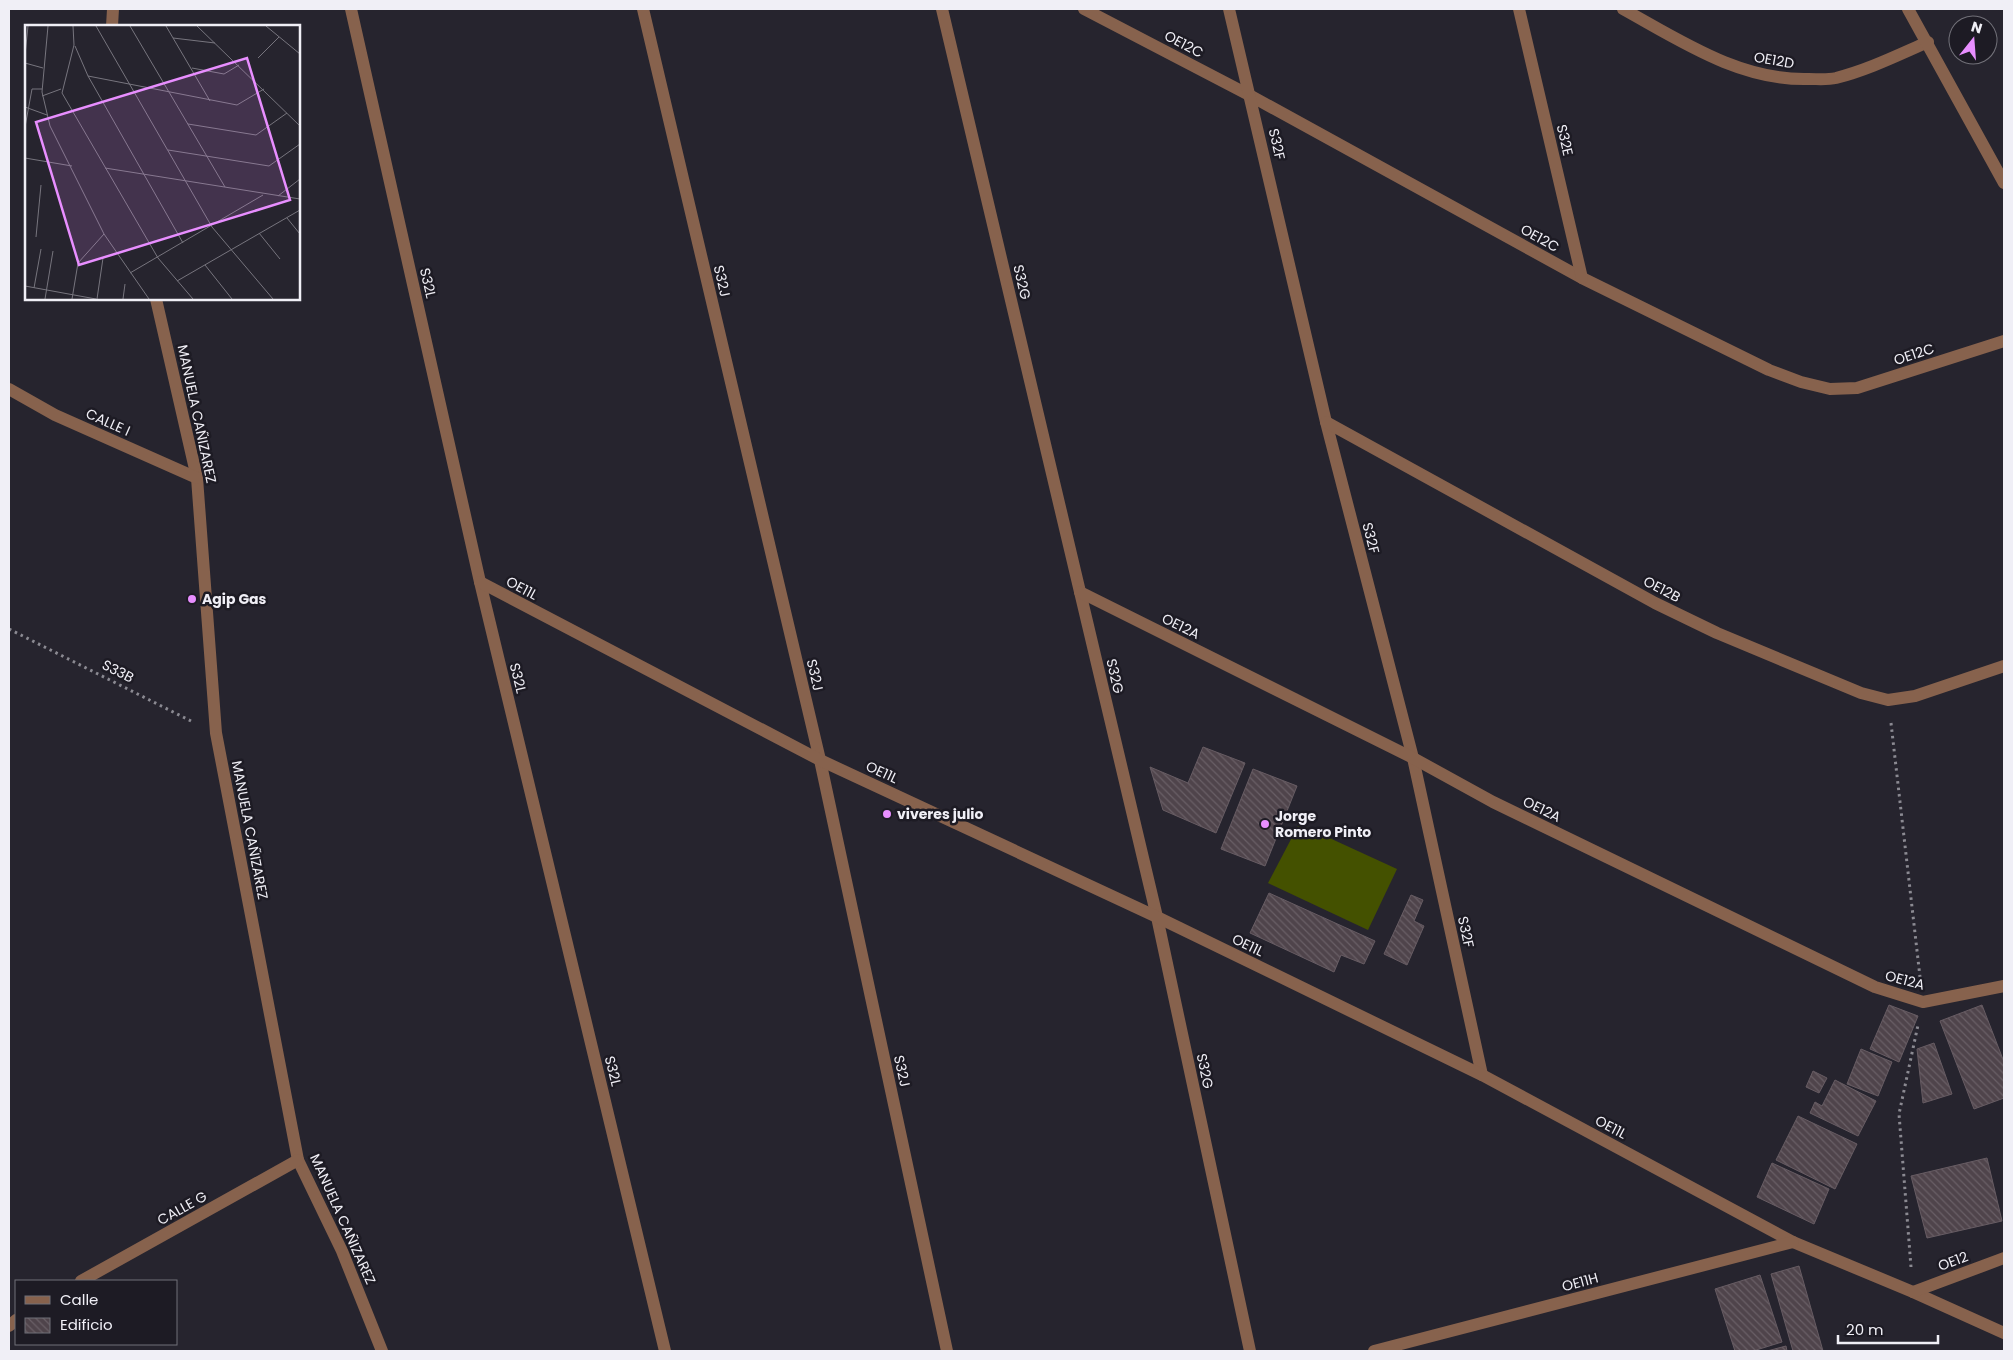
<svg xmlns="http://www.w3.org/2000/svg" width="2013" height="1360" viewBox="0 0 2013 1360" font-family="Poppins,sans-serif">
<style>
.pitch{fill:#445100}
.building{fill:url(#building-back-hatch);stroke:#675c63}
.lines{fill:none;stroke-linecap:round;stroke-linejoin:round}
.path{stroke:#8b8a92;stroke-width:3;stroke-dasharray:2.5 4;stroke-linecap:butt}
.street{stroke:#87624d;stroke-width:12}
.poi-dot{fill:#e88eff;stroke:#1d1b24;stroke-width:2}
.labels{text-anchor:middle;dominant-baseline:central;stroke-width:5;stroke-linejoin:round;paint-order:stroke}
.street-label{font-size:14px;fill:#f0eff6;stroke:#1d1b24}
.poi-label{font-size:14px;font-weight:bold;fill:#f0eff6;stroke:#1d1b24;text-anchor:start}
.inset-road{fill:none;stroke:#77757e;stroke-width:1}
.view{fill:#e88eff;fill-opacity:0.15;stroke:#e88eff;stroke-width:2.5}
.inset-edge{fill:none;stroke:#f0eff6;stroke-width:2.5}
</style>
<defs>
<pattern id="building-back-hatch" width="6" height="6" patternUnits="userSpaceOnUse" patternTransform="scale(1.25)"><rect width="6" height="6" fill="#4f444b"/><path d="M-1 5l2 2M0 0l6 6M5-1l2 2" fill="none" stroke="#695f66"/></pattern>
</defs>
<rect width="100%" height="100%" fill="#26242e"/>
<polygon class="pitch" points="1299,824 1397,869 1368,930 1268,883"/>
<g class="building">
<polygon points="1203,747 1245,763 1216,833 1163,810 1150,767 1188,783"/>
<polygon points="1253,769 1297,786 1265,866 1221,849"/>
<polygon points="1269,893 1375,941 1364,964 1341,955 1334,972 1250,933"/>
<polygon points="1411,895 1423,900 1414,921 1424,926 1407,965 1384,954"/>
<polygon points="1889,1005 1918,1016 1899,1062 1870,1049"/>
<polygon points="1982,1005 2004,1062 2004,1098 1974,1109 1940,1021"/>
<polygon points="1934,1043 1952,1094 1923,1103 1917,1049"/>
<polygon points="1861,1049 1892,1062 1878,1096 1847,1084"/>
<polygon points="1813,1071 1827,1078 1819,1093 1806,1087"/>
<polygon points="1835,1080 1876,1101 1858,1136 1810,1113 1815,1102 1822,1106"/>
<polygon points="1798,1116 1857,1144 1835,1189 1776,1160"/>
<polygon points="1987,1158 2002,1221 1927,1238 1911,1176"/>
<polygon points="1772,1163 1829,1189 1814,1224 1757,1197"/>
<polygon points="1799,1266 1823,1351 1793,1351 1771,1274"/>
<polygon points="1760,1275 1782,1342 1753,1351 1735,1351 1715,1289"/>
<polygon points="1786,1346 1787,1351 1767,1351"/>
</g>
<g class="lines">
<g class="path">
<polyline points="9,629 191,721"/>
<polyline points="1891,723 1920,977"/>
<polyline points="1911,1267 1899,1114 1918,1025"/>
</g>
<g class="street">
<polyline points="351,9 480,582 665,1351"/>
<polyline points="643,9 820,760 947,1351"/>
<polyline points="942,9 1157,917 1250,1351"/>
<polyline points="1084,9 1251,96 1582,278 1769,370 1801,382 1830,389 1857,388 2004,341"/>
<polyline points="1229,9 1326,422 1413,758 1482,1075"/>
<polyline points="1519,9 1582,278"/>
<path d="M1623,9c58,32 117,72 186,70 9,0 18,1 27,-1 32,-8 62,-23 92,-36"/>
<polyline points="1908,9 2004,183"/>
<polyline points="112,26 113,9"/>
<polyline points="156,299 197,478 216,733 298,1160 342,1251 382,1351"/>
<polyline points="9,389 55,415 197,478"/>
<polyline points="1326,422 1655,603 1717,633 1861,693 1888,700 1915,696 2004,666"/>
<polyline points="480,582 820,760 1157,917 1482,1075 1793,1242 1913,1292 2004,1333"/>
<polyline points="1080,592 1413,758 1493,802 1875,987 1923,1002 2004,986"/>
<polyline points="81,1281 298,1160"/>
<polyline points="1913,1292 2004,1258"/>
<polyline points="9,1326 16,1320"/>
<polyline points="1374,1351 1793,1242"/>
</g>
</g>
<g class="poi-dot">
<circle cx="192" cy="599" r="5"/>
<circle cx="887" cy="814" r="5"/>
<circle cx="1265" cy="824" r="5"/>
</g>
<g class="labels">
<g class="street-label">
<text transform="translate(1184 44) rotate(28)">OE12C</text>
<text transform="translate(1774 60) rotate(10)">OE12D</text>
<text transform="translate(1565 140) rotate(77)">S32E</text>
<text transform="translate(1277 144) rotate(77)">S32F</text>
<text transform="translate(1540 238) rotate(29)">OE12C</text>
<text transform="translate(722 281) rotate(77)">S32J</text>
<text transform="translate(1022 282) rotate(77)">S32G</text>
<text transform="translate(428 283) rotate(77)">S32L</text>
<text transform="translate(1914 354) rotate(-18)">OE12C</text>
<text transform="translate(197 414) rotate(78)">MANUELA CAÑIZAREZ</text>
<text transform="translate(108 422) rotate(24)">CALLE I</text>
<text transform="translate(1371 538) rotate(76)">S32F</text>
<text transform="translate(522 588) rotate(28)">OE11L</text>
<text transform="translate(1662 589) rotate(28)">OE12B</text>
<text transform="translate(1181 626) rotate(26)">OE12A</text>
<text transform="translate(118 671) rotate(27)">S33B</text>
<text transform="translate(815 675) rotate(77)">S32J</text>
<text transform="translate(1115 676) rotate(77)">S32G</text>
<text transform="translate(518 678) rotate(76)">S32L</text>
<text transform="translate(882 772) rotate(25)">OE11L</text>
<text transform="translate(1542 809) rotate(26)">OE12A</text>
<text transform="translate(250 830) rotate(79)">MANUELA CAÑIZAREZ</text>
<text transform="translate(1466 932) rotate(78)">S32F</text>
<text transform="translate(1248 945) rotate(26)">OE11L</text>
<text transform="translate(1905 980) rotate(15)">OE12A</text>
<text transform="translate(613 1071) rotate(76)">S32L</text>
<text transform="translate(902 1071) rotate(78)">S32J</text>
<text transform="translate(1205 1071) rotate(78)">S32G</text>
<text transform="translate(1611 1127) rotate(28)">OE11L</text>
<text transform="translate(182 1208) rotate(-29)">CALLE G</text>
<text transform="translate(343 1219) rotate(66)">MANUELA CAÑIZAREZ</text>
<text transform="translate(1953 1261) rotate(-20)">OE12</text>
<text transform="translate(1580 1282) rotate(-15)">OE11H</text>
</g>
<g class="poi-label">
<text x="202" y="599">Agip Gas</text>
<text x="897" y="814">viveres julio</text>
<text x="1275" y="816">Jorge<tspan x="1275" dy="16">Romero Pinto</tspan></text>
</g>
</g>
<g transform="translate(25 25)">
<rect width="275" height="275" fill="#26242e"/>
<path class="inset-road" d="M23,1l-6,66 8,34 54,108 45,65M48,1l1,19 -12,48 96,165 35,41M71,1l116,201 61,72M105,1l95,161M141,1l44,75M172,1l103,100M241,1l34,28M148,13l42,5M50,21l13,30 95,167M0,30l3,-29M233,33l21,-21M0,38l18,5M167,43l32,6 15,-9M63,51l149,29 27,-16M17,71l19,-7M0,82l22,8M163,99l68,11 31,-22M0,102l7,-38h10M143,125l101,16 31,-22M0,133l47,8M80,143l195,31M253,171l22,-17M262,193l13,16M234,208l21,26M11,212l5,-52M180,240l27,34M105,248l133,-78M152,256l123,-71M0,261l71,13M9,263l7,-39M20,274l8,-48M47,274l6,-36 26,-29M72,274l6,-41M98,274l2,-15"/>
<path class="view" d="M222,33l43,142 -211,65 -43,-143z"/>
<rect width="275" height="275" class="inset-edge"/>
</g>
<rect width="2013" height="1360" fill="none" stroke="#f0eff6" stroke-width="20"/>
<rect x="15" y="1280" width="162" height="65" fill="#1d1b24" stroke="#717078"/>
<rect x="25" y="1296" width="25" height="8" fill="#87624d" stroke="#717078"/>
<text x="60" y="1305" font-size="15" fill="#f0eff6">Calle</text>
<rect x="25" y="1318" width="25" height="15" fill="url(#building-back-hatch)" stroke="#717078"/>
<text x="60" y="1330" font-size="15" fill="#f0eff6">Edificio</text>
<g transform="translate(1973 40) rotate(17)"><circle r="24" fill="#1d1b24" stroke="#717078"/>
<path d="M0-4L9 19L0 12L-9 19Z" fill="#e88eff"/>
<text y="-8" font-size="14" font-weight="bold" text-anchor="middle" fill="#f0eff6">N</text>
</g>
<path d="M1838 1335v8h100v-8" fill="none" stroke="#f0eff6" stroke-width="2.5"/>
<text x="1846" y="1335" font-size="15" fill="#f0eff6" stroke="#1d1b24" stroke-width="4" paint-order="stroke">20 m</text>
</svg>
